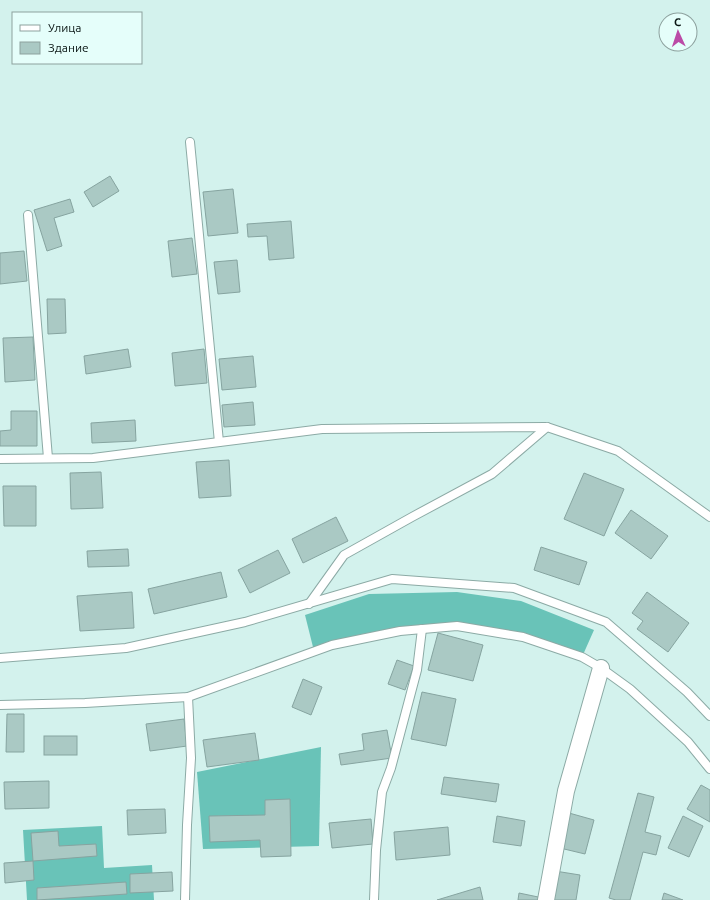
<svg xmlns="http://www.w3.org/2000/svg" width="710" height="900" viewBox="0 0 710 900" font-family="Ubuntu,sans-serif">
<style>
.forest{fill:#69c3b8}
.building{fill:#aac9c4;stroke:#86a4a0}
.lines{fill:none;stroke-linecap:round;stroke-linejoin:round}
.service-casing{stroke:#8caaa5;stroke-width:10}
.minor-casing{stroke:#8caaa5;stroke-width:18}
.service{stroke:#fff;stroke-width:8}
.minor{stroke:#fff;stroke-width:16}
</style>
<rect width="100%" height="100%" fill="#d3f2ed"/>
<g class="forest">
<polygon points="457,592 521,601 594,630 582,657 523,637 457,626 400,631 314,651 305,615 369,594"/>
<polygon points="321,747 319,846 203,849 197,772"/>
<polygon points="102,826 104,868 152,865 154,900 27,900 23,830"/>
</g>
<g class="building">
<polygon points="110,176 119,191 93,207 84,192"/>
<polygon points="233,189 238,233 208,236 203,192"/>
<polygon points="70,199 74,212 54,218 62,246 47,251 34,210"/>
<polygon points="291,221 294,258 269,260 267,236 248,237 247,224"/>
<polygon points="192,238 197,274 172,277 168,241"/>
<polygon points="24,251 27,281 0,284 0,253"/>
<polygon points="237,260 240,292 218,294 214,262"/>
<polygon points="47,299 65,299 66,333 48,334"/>
<polygon points="33,337 35,380 5,382 3,338"/>
<polygon points="128,349 131,367 86,374 84,356"/>
<polygon points="204,349 207,383 175,386 172,353"/>
<polygon points="253,356 256,387 222,390 219,359"/>
<polygon points="253,402 255,425 224,427 222,405"/>
<polygon points="11,411 37,411 37,446 0,446 0,431 11,430"/>
<polygon points="135,420 136,441 92,443 91,423"/>
<polygon points="229,460 231,496 199,498 196,462"/>
<polygon points="101,472 103,508 71,509 70,473"/>
<polygon points="584,473 624,489 604,536 564,519"/>
<polygon points="3,486 36,486 36,526 4,526"/>
<polygon points="631,510 668,536 651,559 615,533"/>
<polygon points="336,517 348,541 303,563 292,539"/>
<polygon points="541,547 587,562 579,585 534,570"/>
<polygon points="128,549 129,566 88,567 87,551"/>
<polygon points="278,550 290,573 250,593 238,570"/>
<polygon points="221,572 227,597 154,614 148,589"/>
<polygon points="132,592 134,628 80,631 77,596"/>
<polygon points="647,592 689,623 668,652 637,629 643,621 632,613"/>
<polygon points="438,633 483,645 473,681 428,670"/>
<polygon points="397,660 414,666 405,690 388,684"/>
<polygon points="303,679 322,687 311,715 292,707"/>
<polygon points="422,692 456,699 446,746 411,739"/>
<polygon points="7,714 24,714 24,752 6,752"/>
<polygon points="184,719 187,746 150,751 146,724"/>
<polygon points="387,730 392,758 341,765 339,754 364,750 362,734"/>
<polygon points="255,733 259,760 207,767 203,740"/>
<rect x="44" y="736" width="33" height="19"/>
<polygon points="444,777 499,784 496,802 441,794"/>
<polygon points="49,781 49,808 5,809 4,782"/>
<polygon points="701,785 710,790 710,822 687,809"/>
<polygon points="638,793 654,797 645,832 661,836 656,855 643,852 630,900 616,900 609,898"/>
<polygon points="290,799 291,856 261,857 260,840 210,842 209,816 265,815 265,800"/>
<polygon points="165,809 166,833 128,835 127,810"/>
<polygon points="569,813 594,820 585,854 560,848"/>
<polygon points="497,816 525,821 521,846 493,842"/>
<polygon points="683,816 703,826 689,857 668,848"/>
<polygon points="371,819 373,844 332,848 329,823"/>
<polygon points="448,827 450,855 396,860 394,832"/>
<polygon points="58,831 59,846 96,844 97,856 33,861 31,833"/>
<polygon points="33,861 34,880 5,883 4,863"/>
<polygon points="555,871 580,875 576,900 551,900"/>
<polygon points="172,872 173,891 130,893 130,874"/>
<polygon points="126,882 127,894 37,900 37,888"/>
<polygon points="480,887 483,900 437,900"/>
<polygon points="519,893 543,898 543,900 518,900"/>
<polygon points="664,893 683,900 662,900"/>
</g>
<g class="lines">
<defs>
<g id="service">
<polyline points="190,142 219,442"/>
<polyline points="28,215 48,458"/>
<polyline points="0,459 93,458 322,429 547,427 618,451 710,517"/>
<polyline points="309,604 344,555 412,517 492,474 547,427"/>
<polyline points="0,658 126,648 245,622 392,579 514,588 606,622 687,692 710,716"/>
<polyline points="0,705 85,703 188,697 332,645 400,631 457,626 523,637 582,657 601,668 630,689 688,742 710,769"/>
<polyline points="185,900 187,825 191,758 188,697"/>
<polyline points="374,900 376,850 382,792 391,768 417,670 422,629"/>
</g>
<polyline id="minor" points="546,900 566,791 601,668"/>
</defs>
<use href="#service" class="service-casing"/>
<use href="#minor" class="minor-casing"/>
<use href="#service" class="service"/>
<use href="#minor" class="minor"/>
</g>
<rect x="12" y="12" width="130" height="52" fill="#e5fefa" stroke="#8da19e"/>
<rect x="20" y="25" width="20" height="6" fill="#ffffff" stroke="#8da19e"/>
<text x="48" y="32" font-size="12" fill="#0a1614">Улица</text>
<rect x="20" y="42" width="20" height="12" fill="#aac9c4" stroke="#8da19e"/>
<text x="48" y="52" font-size="12" fill="#0a1614">Здание</text>
<g transform="translate(678 32) rotate(357)"><circle r="19" fill="#e5fefa" stroke="#8da19e"/>
<path d="M0-3L7 15L0 10L-7 15Z" fill="#bb4ba7"/>
<text y="-6" font-size="11" font-weight="bold" text-anchor="middle" fill="#0a1614">С</text>
</g>
</svg>
